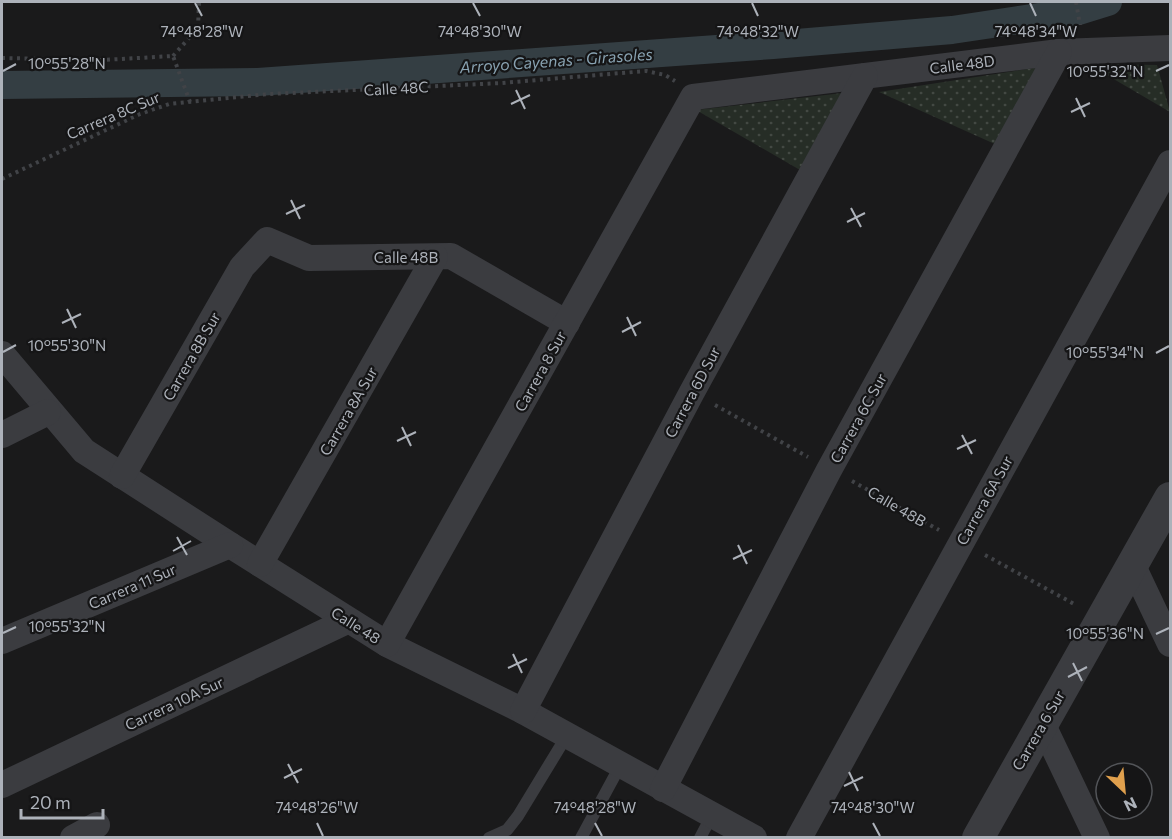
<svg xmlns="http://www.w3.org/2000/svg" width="1172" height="839" viewBox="0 0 1172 839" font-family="Commissioner,sans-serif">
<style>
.grass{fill:url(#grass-dots)}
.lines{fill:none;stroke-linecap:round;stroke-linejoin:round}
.canal{stroke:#343e43;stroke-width:28}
.path{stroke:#414347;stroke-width:4;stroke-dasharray:3 4.5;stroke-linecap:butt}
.service{stroke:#3b3c40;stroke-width:12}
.minor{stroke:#3b3c40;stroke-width:26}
.tertiary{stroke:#3b3c40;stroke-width:32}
.ticks{fill:none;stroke:#adb2ba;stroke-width:2}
.labels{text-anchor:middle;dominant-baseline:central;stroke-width:4.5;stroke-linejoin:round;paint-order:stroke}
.street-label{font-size:15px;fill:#adb2ba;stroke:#151516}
.water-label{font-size:16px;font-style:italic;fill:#88a2b1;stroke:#151516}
.ticks-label{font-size:15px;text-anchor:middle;fill:#adb2ba;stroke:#151516;stroke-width:4.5;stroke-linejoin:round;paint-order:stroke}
</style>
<defs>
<pattern id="grass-dots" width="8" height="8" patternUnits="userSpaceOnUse" patternTransform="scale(1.5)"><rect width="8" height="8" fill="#262d26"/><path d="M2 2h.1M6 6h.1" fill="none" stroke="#434943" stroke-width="1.8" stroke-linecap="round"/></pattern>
</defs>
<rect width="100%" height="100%" fill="#1a1a1b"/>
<g class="grass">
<polygon points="1088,64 1157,65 1170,112"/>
<polygon points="1041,67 997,145 879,92"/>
<polygon points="843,93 800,170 696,110"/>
</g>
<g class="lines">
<polyline class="canal" points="2,85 258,82 773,45 952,30 1079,11 1108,2"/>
<g class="path">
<polyline points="1076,2 1080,25"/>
<polyline points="173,56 198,28 199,2"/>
<polyline points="2,58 103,60 173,56 190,102"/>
<polyline points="2,179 140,114 169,104 269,94 502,83 646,71 665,75 675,81"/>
<polyline points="715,405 808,457"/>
<polyline points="852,481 939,530"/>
<polyline points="985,555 1076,605"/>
</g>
<g class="service">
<polyline points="489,838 507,830 518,816 566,737"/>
<polyline points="581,838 620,766"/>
<polyline points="700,838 712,815"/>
</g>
<g class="minor">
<polyline points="2,354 84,451 230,545 387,644 523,711 754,838"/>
<polyline points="2,435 48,412"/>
<polyline points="122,476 242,267 267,240 309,258 451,256 567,323"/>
<polyline points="260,564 435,257"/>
<polyline points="1133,566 1170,644"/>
<polyline points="2,641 230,545"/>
<polyline points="387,644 693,97 1059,52 1170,48"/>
<polyline points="523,711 692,392 865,76"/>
<polyline points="1042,723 1097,838"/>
<polyline points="2,785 347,621"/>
<polyline points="663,789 829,470 1059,52"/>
<polyline points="73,838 97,825"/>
<polyline points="799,838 1170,163"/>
</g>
<polyline class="tertiary" points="978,838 1170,498"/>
</g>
<path class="ticks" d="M195,3l7,13M473,3l7,13M752,3l6,13M1030,3l6,13M3,71l13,-7M1156,71l13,-6M516,90l9,19M1076,98l9,19M511,104l19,-9M1071,112l19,-9M291,200l9,19M851,208l10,19M286,214l19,-9M847,222l18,-9M67,309l9,19M627,317l9,19M62,323l19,-9M622,332l19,-10M3,352l13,-7M1156,353l13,-7M402,427l9,19M962,435l10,19M397,441l19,-9M957,449l19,-9M177,537l10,18M738,545l9,19M173,551l18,-10M733,559l19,-9M3,633l13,-6M1156,634l13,-6M513,654l9,19M1073,663l9,18M508,668l19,-9M1068,677l19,-10M288,764l10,19M849,772l9,19M284,778l18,-9M844,786l19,-9M317,823l6,13M595,823l7,13M873,823l7,13"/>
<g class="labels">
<g class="street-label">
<text transform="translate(962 64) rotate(-7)">Calle 48D</text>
<text transform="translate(396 88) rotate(-3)">Calle 48C</text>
<text transform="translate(113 115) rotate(-23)">Carrera 8C Sur</text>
<text x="406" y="257">Calle 48B</text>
<text transform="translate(191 356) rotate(-60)">Carrera 8B Sur</text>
<text transform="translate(540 371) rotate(-61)">Carrera 8 Sur</text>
<text transform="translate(692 392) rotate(-62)">Carrera 6D Sur</text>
<text transform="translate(348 411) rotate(-60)">Carrera 8A Sur</text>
<text transform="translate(858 418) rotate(-61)">Carrera 6C Sur</text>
<text transform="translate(984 500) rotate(-61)">Carrera 6A Sur</text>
<text transform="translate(897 506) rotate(30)">Calle 48B</text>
<text transform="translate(132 586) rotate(-23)">Carrera 11 Sur</text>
<text transform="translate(356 625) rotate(32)">Calle 48</text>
<text transform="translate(174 703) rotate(-25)">Carrera 10A Sur</text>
<text transform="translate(1038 730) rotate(-60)">Carrera 6 Sur</text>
</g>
<g class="water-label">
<text transform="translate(556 60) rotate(-4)">Arroyo Cayenas - Girasoles</text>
</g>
</g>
<g class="ticks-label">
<text x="202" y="37">74°48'28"W</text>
<text x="480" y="37">74°48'30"W</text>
<text x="758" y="37">74°48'32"W</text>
<text x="1036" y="37">74°48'34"W</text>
<text x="67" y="69">10°55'28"N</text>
<text x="1105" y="77">10°55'32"N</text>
<text x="67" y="351">10°55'30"N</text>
<text x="1105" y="358">10°55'34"N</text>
<text x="67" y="632">10°55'32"N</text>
<text x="1105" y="639">10°55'36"N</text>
<text x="317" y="813">74°48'26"W</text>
<text x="595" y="813">74°48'28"W</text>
<text x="873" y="813">74°48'30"W</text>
</g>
<rect width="1172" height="839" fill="none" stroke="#adb2ba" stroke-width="6"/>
<g transform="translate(1124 791) rotate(154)"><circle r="28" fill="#151516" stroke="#525458" stroke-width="1.5"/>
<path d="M0-4.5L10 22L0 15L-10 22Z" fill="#e0a04d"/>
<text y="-9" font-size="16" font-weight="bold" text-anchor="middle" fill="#adb2ba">N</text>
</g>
<path d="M21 809v9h82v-9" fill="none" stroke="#adb2ba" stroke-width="3"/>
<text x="30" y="809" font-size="18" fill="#adb2ba" stroke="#151516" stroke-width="4.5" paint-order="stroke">20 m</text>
</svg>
